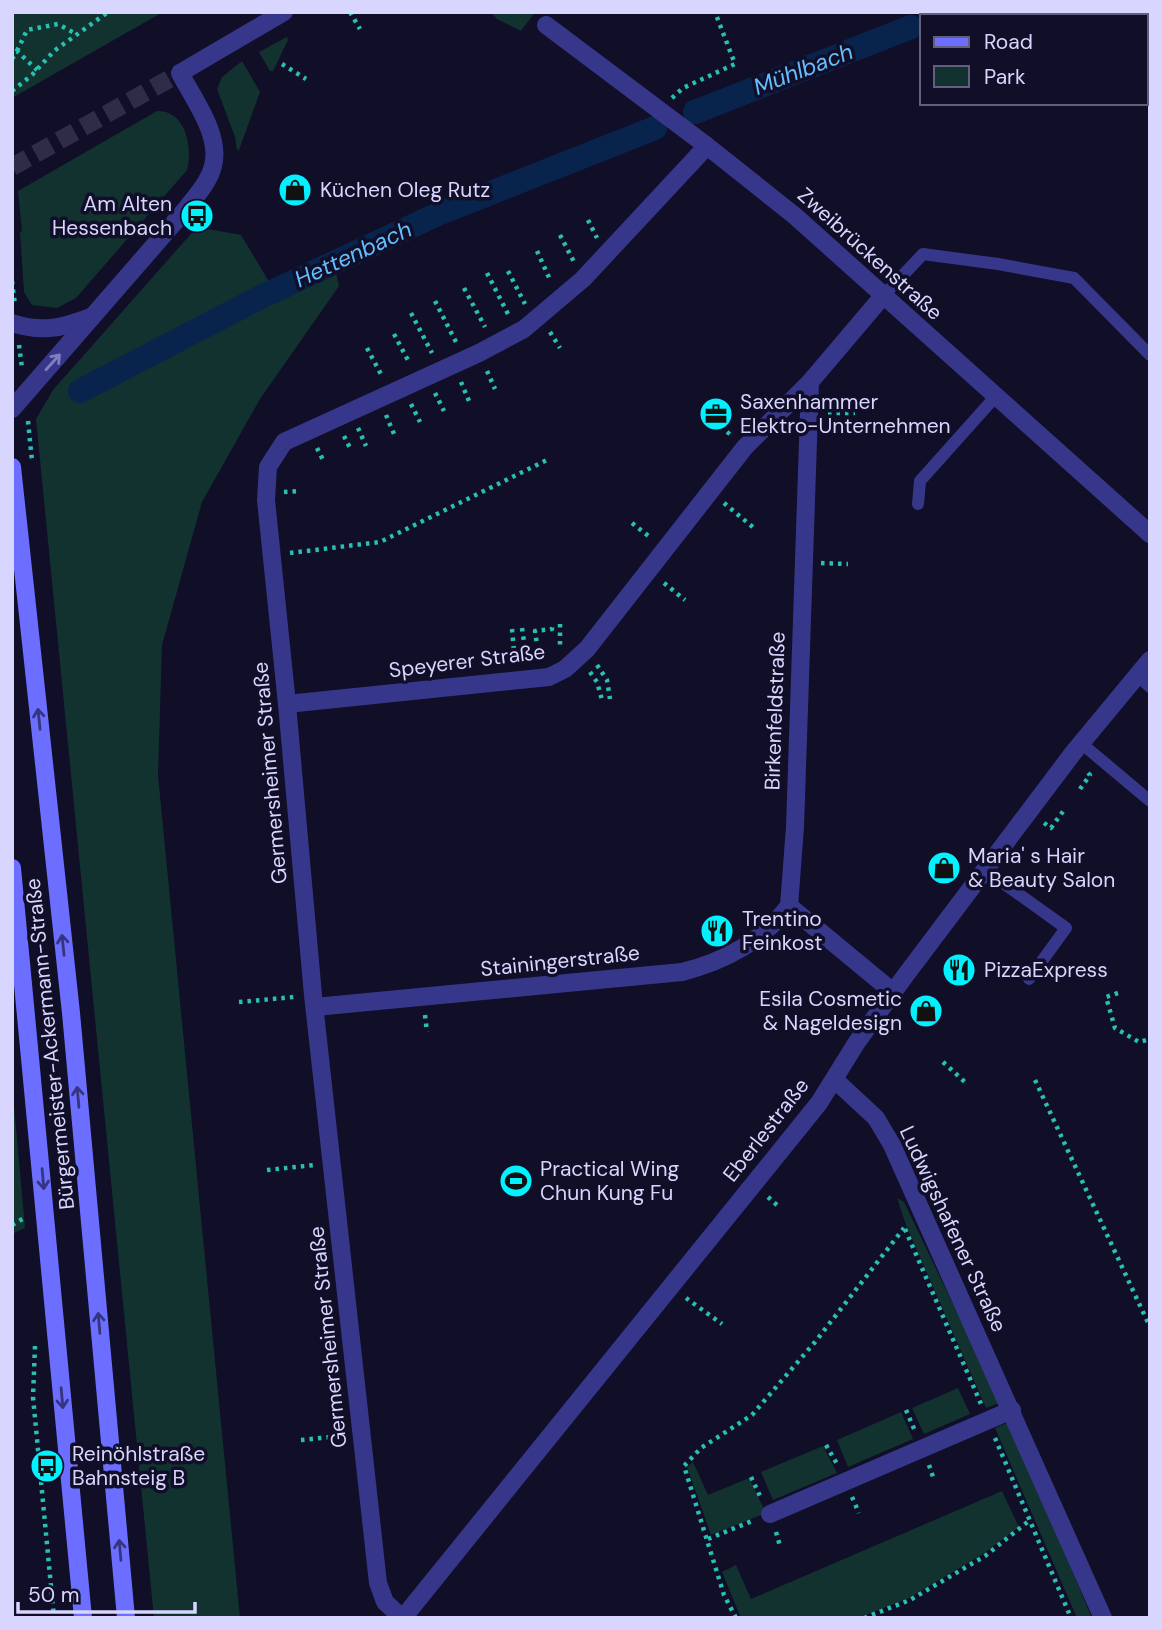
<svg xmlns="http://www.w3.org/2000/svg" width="1162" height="1630" viewBox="0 0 1162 1630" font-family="'DM Sans',sans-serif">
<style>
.green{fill:#11322f}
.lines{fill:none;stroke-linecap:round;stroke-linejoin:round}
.canal{stroke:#09244c;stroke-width:24}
.street-tunnel{stroke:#2f2c48;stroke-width:18;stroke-dasharray:18 9;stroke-linecap:butt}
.path{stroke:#28c0b0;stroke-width:4.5;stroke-dasharray:3.5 5;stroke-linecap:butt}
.lane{stroke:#36378a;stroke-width:12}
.street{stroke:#36378a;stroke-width:18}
.secondary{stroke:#6c6eff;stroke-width:18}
.oneway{stroke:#7f7ebf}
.oneway2{stroke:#35347e}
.labels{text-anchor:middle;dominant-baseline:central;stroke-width:7;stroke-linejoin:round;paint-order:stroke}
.poi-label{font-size:21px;fill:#d8d5ff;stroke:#110e28;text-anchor:start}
.street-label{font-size:21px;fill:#d8d5ff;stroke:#110e28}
.water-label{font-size:23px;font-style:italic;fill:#63bdff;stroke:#110e28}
</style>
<rect width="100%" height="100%" fill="#110e28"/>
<g class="green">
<polygon points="12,12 163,12 12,98"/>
<polygon points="535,12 521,31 497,19 492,13"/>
<polygon points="287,37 288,40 273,71 270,71 259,52"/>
<polygon points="242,61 260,92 239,150 237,150 235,137 217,89 222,77"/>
<path d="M157,111c29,-1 36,37 30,59l-111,128 -19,10 -25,-3 -8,-13 -4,-60 2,-1 -4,-40z"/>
<polygon points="197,227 241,235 280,300 336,273 339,286 260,399 202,502 162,645 158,775 240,1618 154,1618 36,419 53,390"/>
<polygon points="12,1083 25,1228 12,1234"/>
<polygon points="897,1198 904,1202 999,1400 997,1404 986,1408 906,1225"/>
<polygon points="958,1388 970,1414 924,1434 912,1408"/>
<polygon points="901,1412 913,1439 848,1467 837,1440"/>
<polygon points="1007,1423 1011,1427 1092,1618 1077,1618 995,1428"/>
<polygon points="823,1446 837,1473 773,1500 761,1472"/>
<polygon points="693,1462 708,1495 749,1478 766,1513 711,1535 687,1467"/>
<polygon points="1002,1491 1019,1527 983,1554 909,1598 858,1618 741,1618 722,1572 736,1565 751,1599"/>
</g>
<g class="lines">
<g class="canal">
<polyline points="695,112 911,27"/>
<polyline points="80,391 261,297 440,213 655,128"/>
</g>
<polyline class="street-tunnel" points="12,167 180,73"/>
<g class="path">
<polyline points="350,12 360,29"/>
<polyline points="17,51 27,30 58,24 76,34"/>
<polyline points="12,59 17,51 37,70"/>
<polyline points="282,64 306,79"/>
<polyline points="12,91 32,75 54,51 108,12"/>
<polyline points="672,98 683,88 735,64 715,12"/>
<polyline points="588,220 597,238"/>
<polyline points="560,235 574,262"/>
<polyline points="537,251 551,282"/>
<polyline points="508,271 525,304"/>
<polyline points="487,273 509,316"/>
<polyline points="12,281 15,305"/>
<polyline points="464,288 485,327"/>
<polyline points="435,301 457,344"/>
<polyline points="411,313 432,353"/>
<polyline points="550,332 560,348"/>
<polyline points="394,334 410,364"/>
<polyline points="19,345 22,368"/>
<polyline points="367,348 383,378"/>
<polyline points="487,371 495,389"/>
<polyline points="461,382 469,401"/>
<polyline points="435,393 444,411"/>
<polyline points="411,404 420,422"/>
<polyline points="828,413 855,413"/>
<polyline points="386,415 394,434"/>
<polyline points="28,421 32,461"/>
<polyline points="714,421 732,436"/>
<polyline points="358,428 366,446"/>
<polyline points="344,436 350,448"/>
<polyline points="317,448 323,460"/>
<polyline points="284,492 298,491"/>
<polyline points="724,503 755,529"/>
<polyline points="632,523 651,538"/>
<polyline points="290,553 380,542 547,460"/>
<polyline points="821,563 848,564"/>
<polyline points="664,583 685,600"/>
<polyline points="560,624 560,648"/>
<polyline points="522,628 527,662"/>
<polyline points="512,629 515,663"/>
<polyline points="539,658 535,631 552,629 552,625"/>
<polyline points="597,665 607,680 610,699"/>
<polyline points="590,672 597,682 602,700"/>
<polyline points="1080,789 1090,775 1088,773"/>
<polyline points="1044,823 1051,828 1064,810"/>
<polyline points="1118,993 1106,997 1115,1028 1139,1042 1150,1039"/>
<polyline points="239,1002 294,997"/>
<polyline points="425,1015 427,1032"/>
<polyline points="943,1062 966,1083"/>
<polyline points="1035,1080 1150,1327"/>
<polyline points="267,1170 315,1165"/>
<polyline points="768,1197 778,1206"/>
<polyline points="12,1225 26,1217"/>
<polyline points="905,1229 981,1404"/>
<polyline points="686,1298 722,1324"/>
<polyline points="35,1346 33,1397 54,1618"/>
<polyline points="906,1410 915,1431"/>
<polyline points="995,1438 1071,1618"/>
<polyline points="301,1440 342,1436"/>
<polyline points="826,1445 837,1464"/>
<polyline points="929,1465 934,1480"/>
<polyline points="751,1477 761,1498"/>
<polyline points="852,1497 859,1513"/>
<polyline points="776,1532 780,1546"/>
<polyline points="708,1539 752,1521"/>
<polyline points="736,1618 724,1595 684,1466 701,1448 752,1415 815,1342 904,1228"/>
<polyline points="864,1618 910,1600 985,1556 1030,1520"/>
</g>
<g class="lane">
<polyline points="883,296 923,254 998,264 1074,278 1150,355"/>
<polyline points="918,504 920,481 996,396"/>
<polyline points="1137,675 1150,687"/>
<polyline points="1081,743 1150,801"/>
<polyline points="985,870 1066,928 1029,979"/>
</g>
<g class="street">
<polyline points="546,25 707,146 795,216 1150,534"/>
<path d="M12,323c30,10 50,5 79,-6"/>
<polyline points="810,382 795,827 789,906 893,992"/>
<path d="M12,409l174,-200c10,-13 23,-27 27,-43 8,-31 -19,-66 -33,-93l104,-61"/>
<polyline points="287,704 549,677 565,669 587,649 745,447 810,382 883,296"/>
<path d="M315,1007l367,-35c43,-11 79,-30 107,-66"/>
<polyline points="835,1080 876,1118 892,1145 1103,1618"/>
<polyline points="770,1514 1012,1410"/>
<polyline points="402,1618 385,1602 378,1583 313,995 287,704 266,500 268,467 284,442 479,353 524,329 583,279 707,146"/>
<polyline points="403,1618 819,1103 857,1042 905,976 1073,753 1150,660"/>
</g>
<g class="secondary">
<polyline points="12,467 71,1013 126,1618"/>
<polyline points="12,868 83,1618"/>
</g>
</g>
<defs><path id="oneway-shaft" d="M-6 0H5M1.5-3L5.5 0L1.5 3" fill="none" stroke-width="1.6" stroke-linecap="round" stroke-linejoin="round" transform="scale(1.75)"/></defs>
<use class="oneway" href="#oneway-shaft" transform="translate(53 362) rotate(-48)"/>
<g class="oneway2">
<use href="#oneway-shaft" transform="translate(39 719) rotate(-96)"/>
<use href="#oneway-shaft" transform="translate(63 945) rotate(-96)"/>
<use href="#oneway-shaft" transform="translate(78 1097) rotate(-95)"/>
<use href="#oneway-shaft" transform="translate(43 1179) rotate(85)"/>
<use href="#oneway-shaft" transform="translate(99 1323) rotate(-95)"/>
<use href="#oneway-shaft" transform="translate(62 1398) rotate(85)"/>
<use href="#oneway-shaft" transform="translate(120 1550) rotate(-95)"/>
</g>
<defs>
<symbol id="shop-disc" viewBox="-11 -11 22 22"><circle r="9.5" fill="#01f1ff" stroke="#110e28"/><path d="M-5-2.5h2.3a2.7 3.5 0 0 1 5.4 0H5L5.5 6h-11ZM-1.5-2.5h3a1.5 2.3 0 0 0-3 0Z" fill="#111"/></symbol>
<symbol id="bus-disc" viewBox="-11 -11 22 22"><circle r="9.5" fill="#01f1ff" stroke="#110e28"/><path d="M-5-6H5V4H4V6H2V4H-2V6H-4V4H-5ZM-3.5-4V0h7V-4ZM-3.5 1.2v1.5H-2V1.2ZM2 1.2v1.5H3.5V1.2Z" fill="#111"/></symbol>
<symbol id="office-disc" viewBox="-11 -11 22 22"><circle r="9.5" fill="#01f1ff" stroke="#110e28"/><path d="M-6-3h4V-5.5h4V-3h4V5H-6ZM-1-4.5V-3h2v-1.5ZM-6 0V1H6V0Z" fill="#111"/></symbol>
<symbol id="restaurant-disc" viewBox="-11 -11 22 22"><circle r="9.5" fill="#01f1ff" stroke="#110e28"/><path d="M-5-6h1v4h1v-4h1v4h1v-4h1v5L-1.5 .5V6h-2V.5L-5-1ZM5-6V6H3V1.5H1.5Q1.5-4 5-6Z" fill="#111"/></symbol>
<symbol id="stadium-disc" viewBox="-11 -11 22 22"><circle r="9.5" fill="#01f1ff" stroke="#110e28"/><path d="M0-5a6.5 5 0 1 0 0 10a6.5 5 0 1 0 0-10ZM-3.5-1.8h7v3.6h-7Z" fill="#111"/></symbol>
</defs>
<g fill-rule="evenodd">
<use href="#shop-disc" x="276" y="171" width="38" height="38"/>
<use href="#bus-disc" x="178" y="197" width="38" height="38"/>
<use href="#office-disc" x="697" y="395" width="38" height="38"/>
<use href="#shop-disc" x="925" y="849" width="38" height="38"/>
<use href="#restaurant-disc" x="698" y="912" width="38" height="38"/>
<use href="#restaurant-disc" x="940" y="951" width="38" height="38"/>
<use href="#shop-disc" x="907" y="992" width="38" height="38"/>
<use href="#stadium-disc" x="497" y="1162" width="38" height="38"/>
<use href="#bus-disc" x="28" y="1447" width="38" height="38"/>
</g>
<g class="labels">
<g class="poi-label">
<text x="320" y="190">Küchen Oleg Rutz</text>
<text x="172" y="204" text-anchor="end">Am Alten<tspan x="172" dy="24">Hessenbach</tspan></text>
<text x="740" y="402">Saxenhammer<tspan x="740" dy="24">Elektro-Unternehmen</tspan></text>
<text x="968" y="856">Maria' s Hair<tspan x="968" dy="24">&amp; Beauty Salon</tspan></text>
<text x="742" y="919">Trentino<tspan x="742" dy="24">Feinkost</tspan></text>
<text x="984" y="970">PizzaExpress</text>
<text x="902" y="999" text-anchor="end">Esila Cosmetic<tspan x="902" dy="24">&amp; Nageldesign</tspan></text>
<text x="540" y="1169">Practical Wing<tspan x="540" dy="24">Chun Kung Fu</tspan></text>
<text x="72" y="1454">Reinöhlstraße<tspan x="72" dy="24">Bahnsteig B</tspan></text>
</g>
<g class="street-label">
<text transform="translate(870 254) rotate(42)">Zweibrückenstraße</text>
<text transform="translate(467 661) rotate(-7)">Speyerer Straße</text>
<text transform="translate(775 711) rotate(-88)">Birkenfeldstraße</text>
<text transform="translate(270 773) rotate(-95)">Germersheimer Straße</text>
<text transform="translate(560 961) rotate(-6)">Stainingerstraße</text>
<text transform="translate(50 1044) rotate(-96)">Bürgermeister-Ackermann-Straße</text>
<text transform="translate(766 1130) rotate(-52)">Eberlestraße</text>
<text transform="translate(953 1229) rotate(65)">Ludwigshafener Straße</text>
<text transform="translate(328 1337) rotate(-96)">Germersheimer Straße</text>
</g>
<g class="water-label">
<text transform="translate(803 69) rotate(-21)">Mühlbach</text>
<text transform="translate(353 254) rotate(-25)">Hettenbach</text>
</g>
</g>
<rect width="1162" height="1630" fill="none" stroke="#d8d5ff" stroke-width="28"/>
<rect x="920" y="14" width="228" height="91" fill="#110e28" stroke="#615e7e" stroke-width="2"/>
<rect x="934" y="37" width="35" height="10" fill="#6c6eff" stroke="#615e7e" stroke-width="2"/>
<text x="984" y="49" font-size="21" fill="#d8d5ff">Road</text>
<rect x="934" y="66" width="35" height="21" fill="#11322f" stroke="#615e7e" stroke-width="2"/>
<text x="984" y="84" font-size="21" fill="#d8d5ff">Park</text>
<path d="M18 1602v10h177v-10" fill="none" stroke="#d8d5ff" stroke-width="3.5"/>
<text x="28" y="1602" font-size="21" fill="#d8d5ff" stroke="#110e28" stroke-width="5" paint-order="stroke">50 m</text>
</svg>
